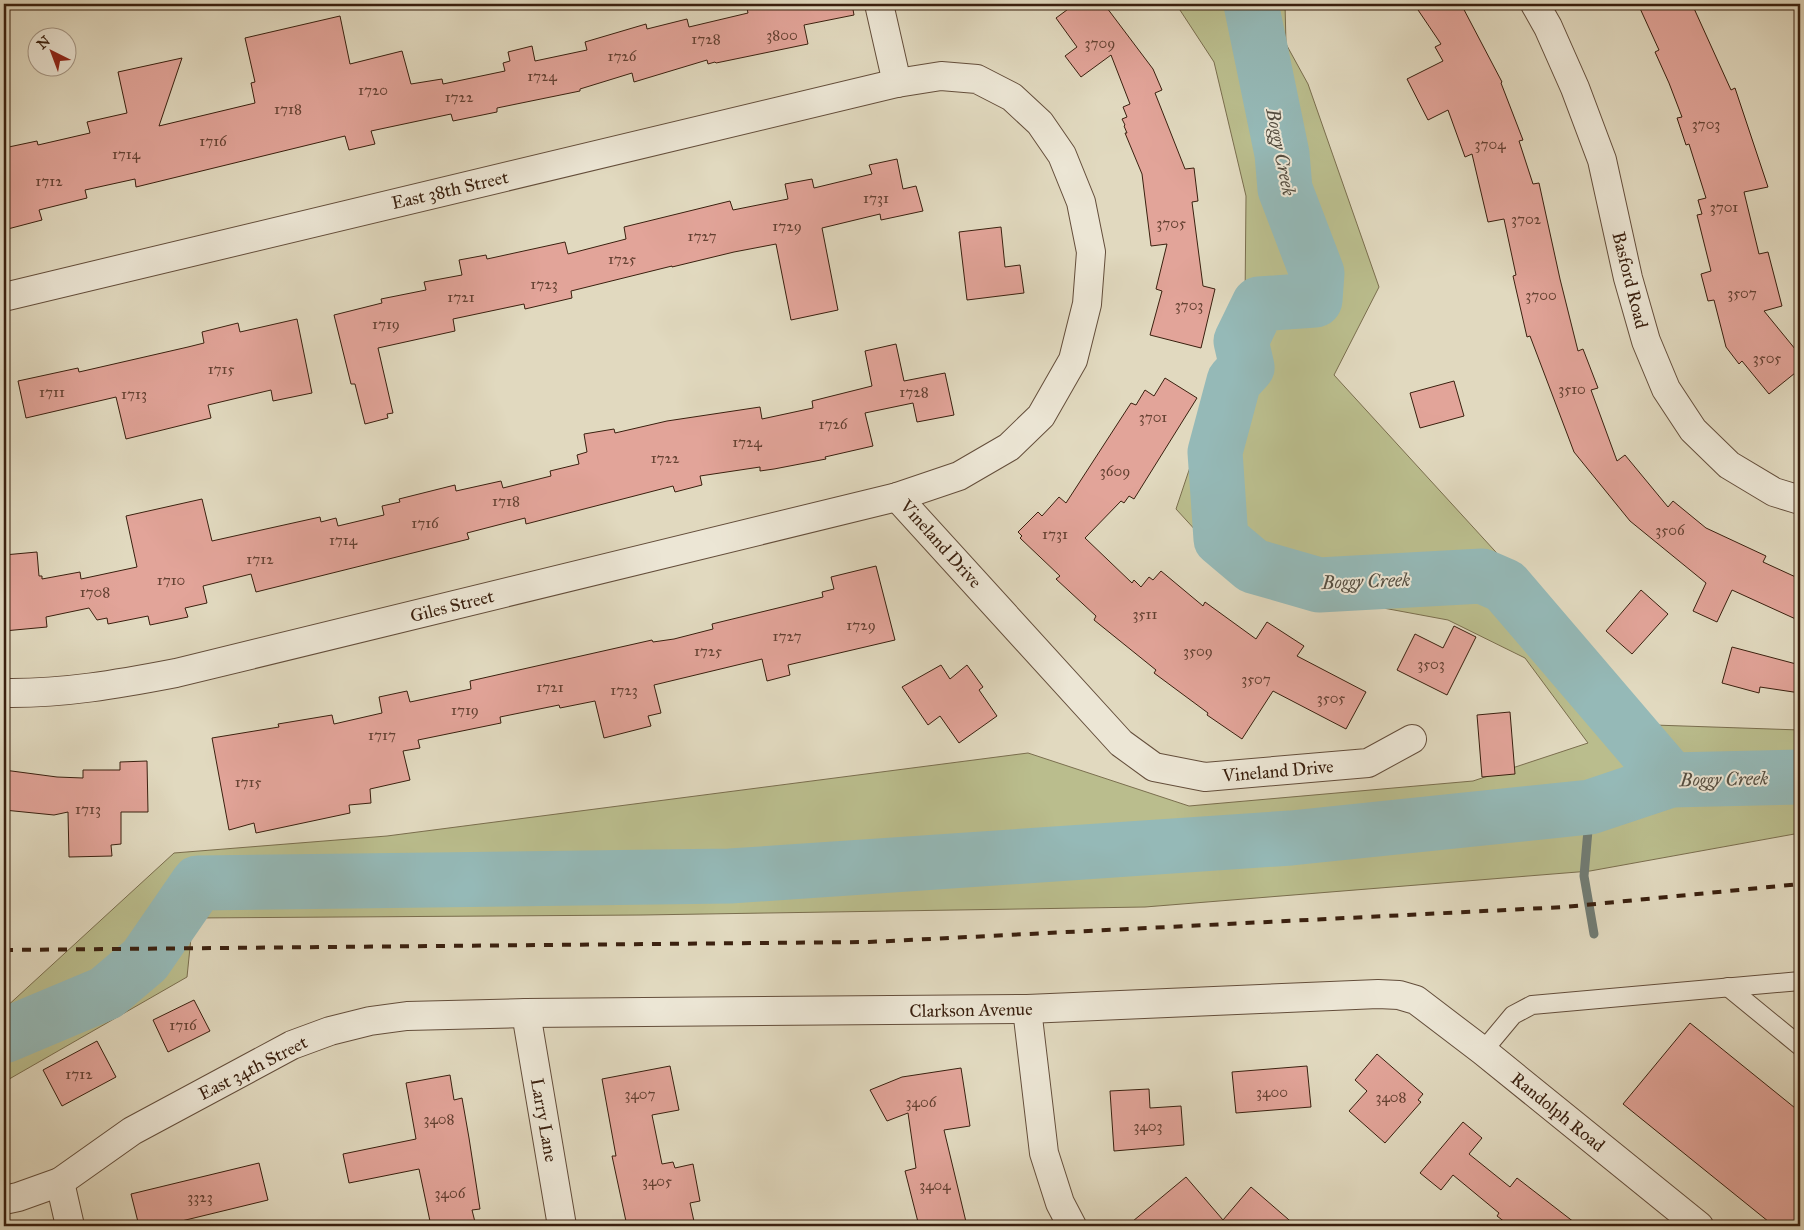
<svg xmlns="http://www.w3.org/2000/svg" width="1804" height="1230" viewBox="0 0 1804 1230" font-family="'IM FELL Great Primer',serif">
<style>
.green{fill:#babd8d;stroke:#7a6e4e}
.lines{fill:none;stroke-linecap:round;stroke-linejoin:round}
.stream{stroke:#717c74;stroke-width:9}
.river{stroke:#95b9b7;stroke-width:55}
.building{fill:#e2a499;stroke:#3a200f}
.service-casing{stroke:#644e3b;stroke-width:20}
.minor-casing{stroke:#644e3b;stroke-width:30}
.service{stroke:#ece6d5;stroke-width:18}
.minor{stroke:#ece6d5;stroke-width:28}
.rail{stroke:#3a200f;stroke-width:4;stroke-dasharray:9 9;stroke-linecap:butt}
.labels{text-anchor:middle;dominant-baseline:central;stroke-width:4;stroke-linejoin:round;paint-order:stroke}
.number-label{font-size:15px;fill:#644132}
.street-label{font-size:18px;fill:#3a200f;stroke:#ece6d5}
.water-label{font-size:19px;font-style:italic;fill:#554e41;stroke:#ece6d5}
</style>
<rect width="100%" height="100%" fill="#e1d9bf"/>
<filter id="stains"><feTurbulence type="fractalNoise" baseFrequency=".004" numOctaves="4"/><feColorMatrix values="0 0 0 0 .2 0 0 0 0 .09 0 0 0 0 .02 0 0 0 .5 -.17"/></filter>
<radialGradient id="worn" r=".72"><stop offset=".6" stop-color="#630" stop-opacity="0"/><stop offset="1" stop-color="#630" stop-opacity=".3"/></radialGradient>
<polygon class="green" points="1176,4 1285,4 1286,44 1308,84 1379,287 1334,375 1654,725 1800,730 1800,833 1590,871 1145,907 642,915 193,918 187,977 4,1082 4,1009 174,853 387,836 1028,753 1189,806 1473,781 1588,743 1525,658 1448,620 1243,582 1176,509 1245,303 1246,196 1214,62"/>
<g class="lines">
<polyline class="stream" points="1590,807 1584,876 1594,934"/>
<g class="river">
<polyline points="1251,4 1282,154 1285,189 1317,273 1315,300 1259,304 1241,341 1247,367 1234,381 1215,452 1221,539 1253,566 1319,585 1482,576 1505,586 1671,780"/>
<polyline points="4,1036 106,993 145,960 198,883 730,876 1291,838 1590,807 1671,780 1800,777"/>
</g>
</g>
<g class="building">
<polygon points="746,4 852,4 854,15 804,25 808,44 716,63 715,62 708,64 707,60 634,82 632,73 580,89 580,91 497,108 497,112 453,121 451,114 371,131 375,144 349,150 345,136 136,187 135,179 85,190 87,198 39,210 42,220 4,230 4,148 37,141 38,145 90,133 87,122 127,113 118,72 182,58 159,126 255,103 251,83 255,82 245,38 340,16 350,64 402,51 411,84 442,79 443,84 505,71 503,63 510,61 508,52 532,46 535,61 587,50 585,42 646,24 647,29 687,19 689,27 748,13"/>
<polygon points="1075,4 1104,4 1153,69 1162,90 1155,93 1185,169 1194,168 1198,201 1192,202 1203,286 1215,289 1201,348 1150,335 1162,291 1156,289 1167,244 1151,246 1142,174 1125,133 1127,133 1124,126 1125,125 1122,119 1127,117 1123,107 1130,104 1111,55 1081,77 1065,56 1077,47 1056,18"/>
<polygon points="1414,4 1461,4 1502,82 1501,83 1523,140 1519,141 1533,184 1539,183 1560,279 1578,351 1583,349 1598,388 1591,390 1617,461 1625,455 1668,507 1673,501 1706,528 1766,556 1763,562 1800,579 1800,621 1732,590 1717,622 1693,611 1706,583 1630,521 1574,452 1530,336 1527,337 1513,276 1516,275 1504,219 1488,222 1472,154 1465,157 1448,110 1428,120 1407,79 1443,61 1435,47 1441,44"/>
<polygon points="1638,4 1692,4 1731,90 1735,88 1768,187 1744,192 1759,254 1768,252 1782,306 1764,311 1800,355 1800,369 1769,394 1742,361 1739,364 1726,347 1714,300 1708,301 1701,274 1711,271 1697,215 1702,214 1698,200 1706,198 1689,144 1686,145 1677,118 1682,117 1669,83 1655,52 1659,50"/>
<polygon points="897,159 903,189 916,186 923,211 881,220 880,214 822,228 838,310 791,320 776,244 734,252 672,267 672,266 571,291 572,298 525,309 524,304 453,319 455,331 378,348 393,413 387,414 388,418 365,424 355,384 351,384 334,315 382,303 381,299 426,290 424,282 462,275 459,260 486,255 487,259 565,242 568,254 626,239 624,227 730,201 733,210 788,199 785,184 812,179 814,188 872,174 869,165"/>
<polygon points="1001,227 1005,267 1020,265 1024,293 967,300 959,232"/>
<polygon points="297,319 312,393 273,401 271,390 208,405 211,418 126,439 116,397 26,418 18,381 78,368 79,372 188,347 204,343 202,332 238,323 240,332"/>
<polygon points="896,344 904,381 945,373 954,415 917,422 913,403 865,413 873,446 825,457 826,459 774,469 760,471 760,467 700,476 702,485 675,492 673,486 526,524 525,518 467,533 469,539 256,592 251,574 203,586 207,603 185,608 188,617 150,625 148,616 108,624 107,618 97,620 89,608 46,617 47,627 4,631 4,555 37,552 39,576 42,576 42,579 80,572 81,579 137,567 126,516 202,499 212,541 320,517 321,522 336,518 338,526 384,515 382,506 400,502 399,499 455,485 456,491 501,481 503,488 551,476 550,471 579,464 577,455 587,452 584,434 614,429 615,433 667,421 760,407 762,419 813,408 812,401 872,386 865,351"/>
<polygon points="1165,378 1197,398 1134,499 1129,496 1124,503 1121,501 1085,538 1132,583 1134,580 1141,587 1149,577 1153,580 1161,571 1203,606 1205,602 1256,639 1267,622 1304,646 1297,656 1366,692 1346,729 1273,691 1242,739 1207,715 1208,713 1154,673 1156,670 1094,620 1096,616 1056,579 1060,576 1020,538 1022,536 1018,532 1038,512 1042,516 1059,497 1066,503 1131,403 1136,405 1145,390 1154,396"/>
<polygon points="1454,381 1464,416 1420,428 1410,393"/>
<polygon points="876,566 895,640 788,665 790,675 767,681 762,659 654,685 661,713 648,716 651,726 604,738 595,701 560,708 559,705 500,717 501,723 418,740 420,748 403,751 410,780 370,789 371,803 349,805 350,813 256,833 254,823 229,830 212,738 279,727 278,724 332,715 334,724 382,713 379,697 407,691 410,702 471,689 470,681 652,640 653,642 674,639 713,629 712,624 823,597 822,592 834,589 831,577"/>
<polygon points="1641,590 1668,614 1632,654 1606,631"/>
<polygon points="1454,626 1476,637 1447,695 1397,670 1415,634 1443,648"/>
<polygon points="1732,647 1800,665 1800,693 1760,687 1759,693 1722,683"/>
<polygon points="941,665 950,679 967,665 983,687 979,690 997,716 959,743 940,716 928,725 902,687"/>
<polygon points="1510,712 1515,774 1482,777 1477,715"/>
<polygon points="147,761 148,812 121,812 121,844 111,845 112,856 69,857 68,812 54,815 4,810 4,770 57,777 83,778 83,770 120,770 120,762"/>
<polygon points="194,1000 210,1031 168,1052 153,1020"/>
<polygon points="1690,1023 1800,1112 1800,1226 1774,1226 1623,1104"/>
<polygon points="97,1041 116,1077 62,1106 43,1070"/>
<polygon points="1377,1054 1423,1094 1418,1100 1421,1102 1385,1143 1349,1111 1367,1091 1355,1080"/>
<polygon points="670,1066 679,1110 652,1115 662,1164 673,1162 675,1168 693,1164 700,1201 690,1203 695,1226 627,1226 612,1156 616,1156 602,1079"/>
<polygon points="1307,1066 1311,1107 1236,1113 1232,1072"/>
<polygon points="961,1068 970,1126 944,1130 967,1226 919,1226 905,1171 916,1168 908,1113 887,1121 870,1090 902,1077"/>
<polygon points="450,1075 454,1100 462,1098 469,1138 480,1209 472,1210 476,1226 431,1226 419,1169 349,1183 343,1154 416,1139 406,1083"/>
<polygon points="1149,1089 1150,1108 1181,1106 1184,1145 1114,1151 1110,1091"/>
<polygon points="1463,1122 1482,1138 1469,1154 1510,1187 1517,1178 1579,1226 1510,1226 1497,1216 1499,1213 1453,1175 1441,1190 1420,1173"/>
<polygon points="259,1163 268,1200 161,1226 139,1226 131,1194"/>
<polygon points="1186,1177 1223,1220 1251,1187 1296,1226 1127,1226"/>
</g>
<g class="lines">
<defs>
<g id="service">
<polyline points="1728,987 1800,1046"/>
<polyline points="1483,1051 1513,1015 1532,1005 1800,981"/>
</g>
<g id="minor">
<polyline points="879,4 897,83"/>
<polyline points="1535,4 1548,27 1575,88 1602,160 1628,278 1646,341 1666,389 1693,430 1729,465 1774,492 1800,500"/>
<path d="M4,297l893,-214 44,-7 36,3 35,18 28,26 22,32 19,47 10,50 -4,52 -14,56 -32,56 -32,31 -50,29 -62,21 -721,176c-57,11 -114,21 -172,20"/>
<polyline points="897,497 1121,743 1154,767 1205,777 1368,763 1412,739"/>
<polyline points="1027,1009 1044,1153 1060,1203 1072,1226"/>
<polyline points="526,1013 562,1226"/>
<polyline points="60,1182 70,1226"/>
<polyline points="4,1200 18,1197 60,1182 132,1131 292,1045 330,1031 370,1021 407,1016 526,1013 1027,1009 1378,994 1399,995 1416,1000 1483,1051 1699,1226"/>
</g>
</defs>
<use href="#service" class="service-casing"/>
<use href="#minor" class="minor-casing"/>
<use href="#service" class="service"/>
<use href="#minor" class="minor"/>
<polyline class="rail" points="4,950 869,942 1565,907 1800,884"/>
</g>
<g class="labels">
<g class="number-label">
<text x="782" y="35">3800</text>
<text x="706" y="39">1728</text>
<text x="1100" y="43">3709</text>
<text x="622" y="56">1726</text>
<text x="542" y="76">1724</text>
<text x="373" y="90">1720</text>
<text x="459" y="97">1722</text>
<text x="288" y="109">1718</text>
<text x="1706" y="124">3703</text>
<text x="213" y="141">1716</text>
<text x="1490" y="144">3704</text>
<text x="126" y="154">1714</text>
<text x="49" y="181">1712</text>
<text x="876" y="198">1731</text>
<text x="1724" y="207">3701</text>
<text x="1526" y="219">3702</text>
<text x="1171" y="223">3705</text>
<text x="787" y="226">1729</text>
<text x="702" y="236">1727</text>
<text x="622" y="259">1725</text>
<text x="544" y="284">1723</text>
<text x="1742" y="293">3507</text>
<text x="1541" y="295">3700</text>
<text x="461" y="297">1721</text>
<text x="1189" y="305">3703</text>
<text x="386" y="324">1719</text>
<text x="1767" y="358">3505</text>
<text x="221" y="369">1715</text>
<text x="1572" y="389">3510</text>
<text x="52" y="392">1711</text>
<text x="914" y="392">1728</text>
<text x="134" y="394">1713</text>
<text x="1153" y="417">3701</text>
<text x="833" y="424">1726</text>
<text x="747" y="442">1724</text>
<text x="665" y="458">1722</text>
<text x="1115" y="471">3609</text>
<text x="506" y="501">1718</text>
<text x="425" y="523">1716</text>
<text x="1670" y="530">3506</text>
<text x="1055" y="534">1731</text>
<text x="343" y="540">1714</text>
<text x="260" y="559">1712</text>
<text x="171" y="580">1710</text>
<text x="95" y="592">1708</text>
<text x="1145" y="614">3511</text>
<text x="861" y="625">1729</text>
<text x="787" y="636">1727</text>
<text x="708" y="651">1725</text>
<text x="1198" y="651">3509</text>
<text x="1431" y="664">3503</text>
<text x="1256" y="679">3507</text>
<text x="550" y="687">1721</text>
<text x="624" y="690">1723</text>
<text x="1331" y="698">3505</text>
<text x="465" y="710">1719</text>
<text x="382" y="735">1717</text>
<text x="248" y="782">1715</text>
<text x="88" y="809">1713</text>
<text x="183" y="1025">1716</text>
<text x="79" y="1074">1712</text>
<text x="1272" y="1092">3400</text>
<text x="640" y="1094">3407</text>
<text x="1391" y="1097">3408</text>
<text x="921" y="1102">3406</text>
<text x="439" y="1119">3408</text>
<text x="1148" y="1126">3403</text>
<text x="657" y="1181">3405</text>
<text x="935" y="1185">3404</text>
<text x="450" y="1193">3406</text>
<text x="200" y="1197">3323</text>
</g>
<g class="street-label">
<text transform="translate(450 190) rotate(-13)">East 38th Street</text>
<text transform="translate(1630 280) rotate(76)">Basford Road</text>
<text transform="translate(941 544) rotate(48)">Vineland Drive</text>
<text transform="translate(452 606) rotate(-14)">Giles Street</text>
<text transform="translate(1278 771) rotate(-5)">Vineland Drive</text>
<text transform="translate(971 1010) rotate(-1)">Clarkson Avenue</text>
<text transform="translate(253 1068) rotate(-27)">East 34th Street</text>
<text transform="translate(1558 1112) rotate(39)">Randolph Road</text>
<text transform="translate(544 1120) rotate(80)">Larry Lane</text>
</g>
<g class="water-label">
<text transform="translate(1281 152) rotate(79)">Boggy Creek</text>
<text transform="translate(1366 581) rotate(-2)">Boggy Creek</text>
<text transform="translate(1724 779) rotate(-1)">Boggy Creek</text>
</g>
</g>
<rect width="1804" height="1230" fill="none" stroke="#e1d9bf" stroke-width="20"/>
<rect x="5" y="5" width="1794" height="1220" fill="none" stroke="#3a200f" stroke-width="2.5"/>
<rect x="10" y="10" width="1784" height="1210" fill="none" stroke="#3a200f"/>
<g transform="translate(52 52) rotate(318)"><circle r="24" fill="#ece6d5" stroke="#a59786"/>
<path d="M0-4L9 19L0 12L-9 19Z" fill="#8f2418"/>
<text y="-8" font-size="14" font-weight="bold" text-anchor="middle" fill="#3a200f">N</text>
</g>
<rect width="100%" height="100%" filter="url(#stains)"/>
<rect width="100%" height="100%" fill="url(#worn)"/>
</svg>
